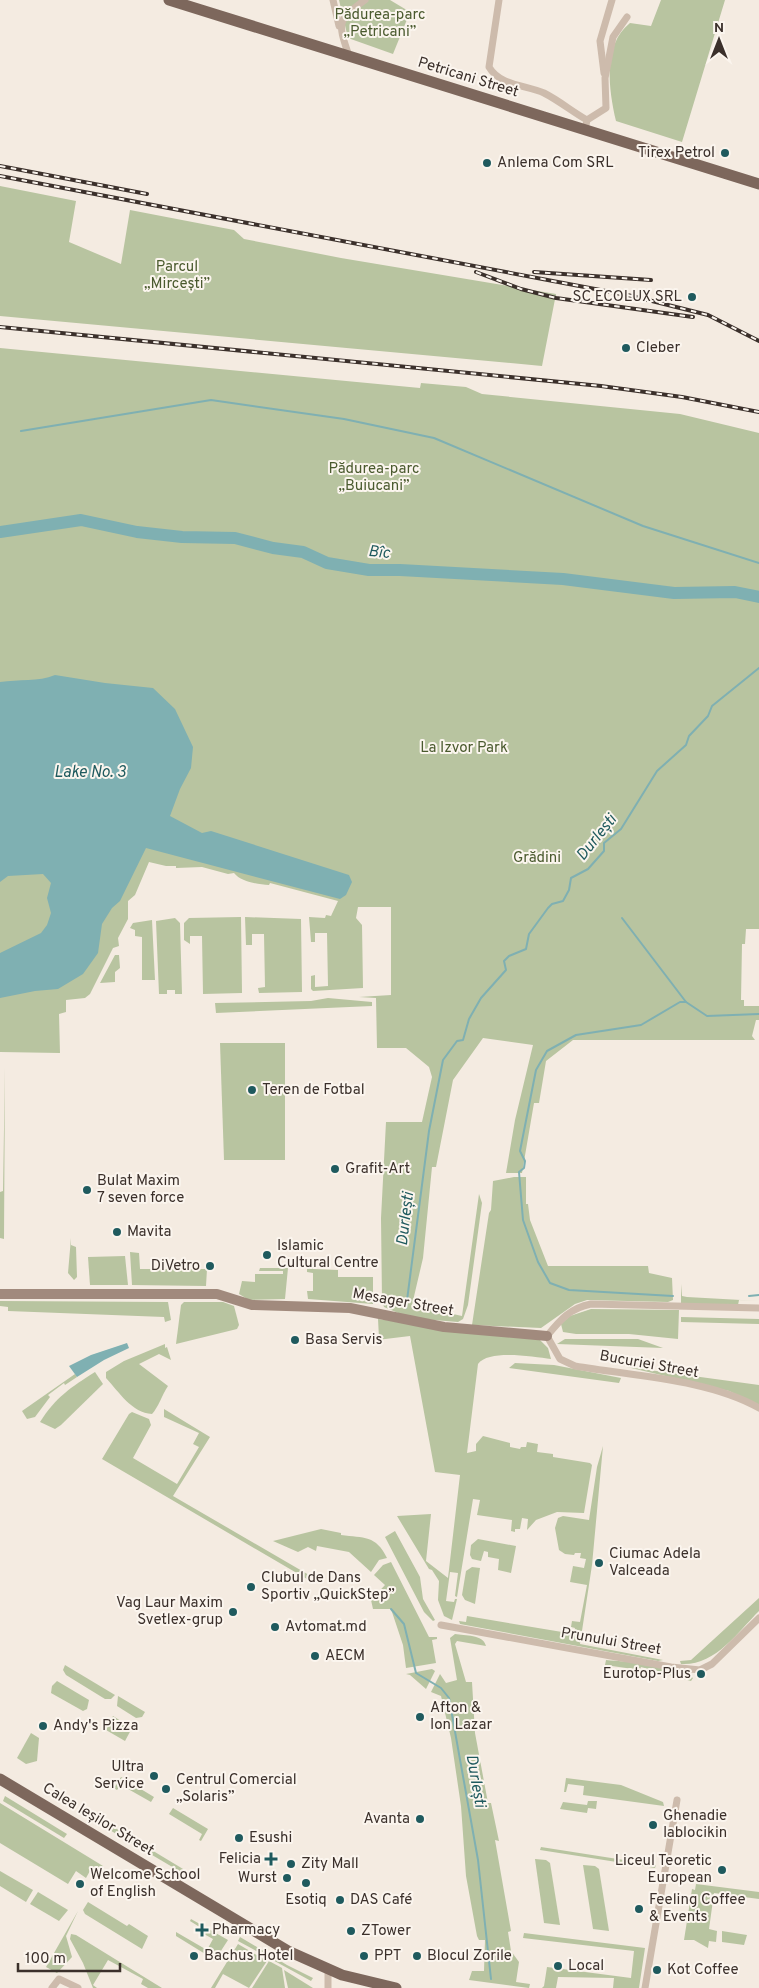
<svg xmlns="http://www.w3.org/2000/svg" width="759" height="1988" viewBox="0 0 759 1988" font-family="Overpass,sans-serif">
<style>
.green{fill:#b8c4a0}
.water{fill:#7fb0b2}
.lines{fill:none;stroke-linecap:round;stroke-linejoin:round}
.stream{stroke:#7fb0b2;stroke-width:2}
.river{stroke:#7fb0b2;stroke-width:12}
.street{stroke:#cdbbac;stroke-width:7}
.secondary{stroke:#a18a7d;stroke-width:10}
.primary{stroke:#7d675c;stroke-width:11}
.rail-casing{stroke:#3b302b;stroke-width:4}
.rail{stroke:#fbf5ee;stroke-width:2;stroke-dasharray:5.5;stroke-linecap:butt}
.poi-dot{fill:#1f5a5e;stroke:#fbf5ee;stroke-width:2}
.labels{text-anchor:middle;dominant-baseline:central;stroke-width:4;stroke-linejoin:round;paint-order:stroke}
.park-label{font-size:15px;fill:#4a5a2e;stroke:#fbf5ee}
.street-label{font-size:15px;fill:#3b302b;stroke:#fbf5ee}
.poi-label{font-size:15px;fill:#3b302b;stroke:#fbf5ee;text-anchor:start}
.water-label{font-size:16px;font-style:italic;fill:#1f5a5e;stroke:#fbf5ee}
</style>
<rect width="100%" height="100%" fill="#f4ebe1"/>
<g class="green">
<polygon points="339,0 390,0 410,12 393,54 348,38"/>
<path d="M661,0h64l-43,142 -66,-21c-7,-31 -14,-76 14,-98l21,3z"/>
<polygon points="0,186 76,201 69,242 121,264 130,210 234,230 244,239 341,258 556,294 542,366 0,316"/>
<path d="M0,348l420,40 1,-5 45,4 16,7 198,20 79,19v496h-13l-1,15h-3l-1,56h3v6h15v14h-3l-4,16 3,4h-182l-27,21 -7,42h-5l-12,70h-16l9,-53 18,-75 -50,-7 -30,42 -17,87h-4l-9,91 -11,47 50,11 17,-122 3,9 -14,102 -5,14 -5,3 -48,-4 -26,-11 -2,-7 -1,-82 5,-96h36l10,-45 -3,-10 -23,-19h-29l-1,-50 -17,-1 32,-2v-88h-33l-2,11 6,7 1,63 -50,3 -2,-2v-13l4,-1v12l13,-1 -1,-53h-12v9h-4l-2,-25 16,1 1,-3 5,1 7,-15 -68,-18 -1,2c-12,-1 -28,-3 -35,-12l-6,1 -26,-7 -26,1v-2h-10l-17,-4 -14,33 -7,6v18l-10,19 1,8 -6,2 -23,46 -5,4 -19,2v12l-7,2 1,39 -60,-1z"/>
<polygon points="241,917 242,993 203,994 202,936 190,936 190,944 184,940 184,923 189,918"/>
<polygon points="245,917 301,919 302,992 259,993 258,988 265,987 264,934 252,934 252,945 246,945"/>
<polygon points="175,918 180,923 182,994 175,994 175,990 167,990 167,994 159,994 156,921"/>
<polygon points="152,920 155,980 142,980 142,937 135,936 135,930 130,928 133,923"/>
<polygon points="115,955 119,955 120,968 115,972 115,982 100,983"/>
<polygon points="328,998 372,1002 372,1006 216,1013 215,1003 311,1001"/>
<polygon points="220,1043 285,1043 285,1160 224,1160"/>
<polygon points="5,1067 4,1239 0,1238 0,1192 3,1191"/>
<polygon points="514,1177 526,1177 526,1204 528,1204 530,1220 548,1266 648,1266 649,1273 672,1278 673,1300 668,1302 587,1300 575,1304 541,1328 472,1325 489,1213 491,1210 493,1181"/>
<polygon points="71,1238 71,1245 76,1247 77,1277 74,1280 68,1273"/>
<polygon points="130,1252 139,1253 140,1269 207,1269 206,1286 132,1285"/>
<polygon points="125,1256 128,1285 90,1285 88,1257"/>
<polygon points="307,1265 313,1266 313,1269 338,1270 338,1277 373,1277 373,1304 308,1299 307,1291 313,1291 313,1273 307,1272"/>
<polygon points="260,1268 288,1268 285,1299 249,1300 239,1294 242,1281 255,1282 255,1274 283,1274 283,1271 259,1271"/>
<polygon points="681,1284 682,1296 687,1297 759,1301 739,1300 738,1305 681,1304"/>
<polygon points="0,1301 168,1302 171,1320 165,1322 164,1317 8,1311 8,1307 0,1306"/>
<polygon points="184,1302 223,1302 234,1306 239,1325 237,1329 176,1344 181,1305"/>
<polygon points="591,1309 679,1310 678,1339 629,1334 576,1334 563,1332 561,1324 570,1316"/>
<polygon points="681,1317 759,1319 759,1324 681,1322"/>
<path d="M378,1319l161,20 9,9 3,11c-18,-2 -62,-10 -73,5l-11,89 9,-2v-7l7,-8 27,7v4l10,2 1,-2h5l1,-5 11,2 -1,8 16,2v3l37,6 2,2 -8,48 -27,-1 -21,8 -9,10 1,-11 -6,-1 -2,11h-5v3l-4,-1 1,-11 -35,-5 3,-15 -7,-1 -16,98 -2,-1 3,-23 -8,-1 -4,29 8,1 1,-3h2l-5,21 -8,-4 -6,-16 1,-19 -7,-11 -3,-1 -32,-53 34,-2 -5,47 22,17 12,-103 -25,-3 -25,-136 -33,4 -10,-1 12,-1z"/>
<polygon points="565,1339 638,1339 663,1348 557,1344"/>
<path d="M165,1344v4l2,-1 4,13 -12,-6 -20,10 29,22c-6,9 -10,22 -16,28 -20,-1 -33,-22 -46,-36v-6l18,-11z"/>
<polygon points="515,1363 554,1365 621,1378 619,1383 509,1368"/>
<polygon points="627,1367 759,1385 759,1405 729,1391"/>
<path d="M95,1372l8,12 -42,41 -6,4 -15,-7c15,-24 31,-35 55,-50z"/>
<polygon points="75,1374 77,1377 65,1385 64,1383 48,1395 50,1397 35,1417 27,1419 22,1411"/>
<polygon points="164,1409 210,1437 173,1496 309,1575 307,1579 102,1459 129,1414 132,1412 149,1419 151,1425 133,1458 177,1484 199,1447 193,1444 199,1433 164,1417"/>
<polygon points="603,1446 592,1565 580,1644 663,1660 658,1661 460,1624 459,1621 466,1622 467,1616 574,1634 575,1628 571,1627 572,1621 580,1622 587,1585 570,1582 573,1566 584,1568 586,1559 580,1558 581,1553 575,1553 574,1555 565,1554 559,1550 555,1528 558,1518 563,1516 589,1520 597,1467"/>
<path d="M321,1529l20,4v2c23,3 35,0 46,23l-8,2 -8,12 -22,-20 -32,-6 -1,5 -8,-4 -10,5 -25,-11z"/>
<polygon points="395,1531 420,1577 423,1599 435,1620 433,1621 424,1612 385,1537"/>
<polygon points="478,1539 516,1546 511,1573 498,1570 499,1559 488,1557 488,1552 484,1551 481,1561 472,1559 470,1555 471,1545"/>
<polygon points="391,1562 429,1637 437,1637 437,1639 432,1640 436,1663 406,1668 403,1645 391,1609 373,1609 371,1600 385,1585 374,1575 383,1565"/>
<polygon points="472,1567 480,1568 475,1604 465,1600 462,1595 466,1571"/>
<path d="M759,1598v13c-22,22 -44,55 -78,53l-1,-3 11,-1z"/>
<path d="M455,1634c10,2 28,0 31,12l-29,-5 -2,3 11,38h6l3,51 13,70h3l8,38 -4,-1 16,91 -3,1 3,19 8,11 -3,20 14,2 -1,4 -60,-8 3,-9h12l1,-31h-6l-2,-4 -11,-60 -5,-70 -10,-68 -10,-42 -10,-4 9,-18 6,9 11,-3 -7,-42z"/>
<path d="M606,1660c23,2 68,5 87,18l-2,3 -50,-14 -1,3 -35,-5z"/>
<polygon points="65,1665 115,1695 111,1699 105,1699 66,1675 63,1670"/>
<polygon points="432,1669 435,1671 426,1689 410,1675 406,1674"/>
<polygon points="57,1681 89,1700 87,1709 83,1711 51,1693 52,1686"/>
<polygon points="118,1696 145,1712 142,1717 136,1718 117,1706"/>
<polygon points="113,1716 132,1728 125,1741 106,1730"/>
<polygon points="31,1733 39,1738 37,1761 26,1764 17,1758"/>
<polygon points="121,1777 154,1797 151,1802 121,1785 117,1790 114,1788"/>
<polygon points="566,1778 621,1785 663,1802 664,1806 583,1795 584,1786 568,1784 566,1792 564,1792"/>
<polygon points="5,1796 67,1834 64,1838 3,1801"/>
<polygon points="588,1801 597,1801 596,1809 588,1808 587,1813 560,1809 563,1802 587,1805"/>
<polygon points="0,1803 103,1866 100,1870 91,1869 86,1878 76,1871 68,1884 0,1843"/>
<polygon points="173,1808 208,1829 201,1841 199,1840 202,1834 169,1814"/>
<polygon points="97,1817 188,1872 186,1875 96,1822"/>
<polygon points="541,1847 656,1865 655,1868 540,1850"/>
<polygon points="535,1859 546,1860 550,1863 560,1925 544,1923"/>
<polygon points="583,1865 595,1866 599,1869 609,1931 593,1929"/>
<polygon points="0,1871 33,1890 26,1902 0,1886"/>
<polygon points="696,1884 759,1892 759,1899 714,1893 709,1929 717,1931 716,1942 709,1941 708,1948 694,1940 684,1940 692,1889 695,1890"/>
<polygon points="38,1892 68,1910 59,1921 30,1904"/>
<polygon points="88,1902 127,1926 129,1924 148,1936 142,1949 85,1914 83,1910"/>
<polygon points="78,1911 66,1936 72,1957 57,1973 46,1967"/>
<polygon points="191,1919 228,1940 215,1960 176,1936 176,1932 207,1950 213,1939 204,1934 206,1931 190,1921"/>
<polygon points="722,1931 747,1935 744,1945 722,1942"/>
<polygon points="524,1933 645,1948 639,1988 613,1988 614,1978 558,1977 556,1988 542,1988 544,1986 547,1967 631,1978 634,1951 523,1938"/>
<polygon points="71,1934 76,1935 162,1988 148,1988 141,1984 143,1979 108,1960 93,1985 97,1988 93,1988 83,1963 70,1939"/>
<polygon points="240,1937 287,1965 313,1978 311,1981 238,1941"/>
<polygon points="238,1944 267,1961 249,1988 223,1974 215,1988 211,1988"/>
<polygon points="269,1961 282,1968 285,1988 252,1988"/>
<polygon points="284,1970 313,1988 288,1988"/>
</g>
<g class="water">
<path d="M55,675l50,8 48,5 22,21 18,38 -2,21 -11,21 -10,27 32,17 9,-2 138,44 3,7 -6,13 -6,4 -194,-51 -26,53 -8,7 -10,16 -4,29 -15,21 -25,15 -23,2 -35,7v-45l41,-20 6,-8 4,-12 -4,-15 4,-15 -8,-9 -35,2 -8,6v-200c19,-3 38,0 55,-7z"/>
<polygon points="127,1343 129,1348 104,1360 77,1377 69,1366 91,1355"/>
</g>
<g class="lines">
<g class="stream">
<polyline points="21,431 211,400 344,419 434,438 643,526 759,563"/>
<polyline points="622,918 686,1002"/>
<polyline points="673,1296 569,1290 550,1283 538,1262 523,1220 519,1172 524,1168 525,1161 520,1151 536,1070 547,1051 576,1035 641,1025 680,1002 686,1002 707,1016 759,1014"/>
<polyline points="749,1296 759,1295"/>
<polyline points="406,1308 429,1131 443,1060 457,1041 463,1040 469,1019 481,998 506,970 504,961 509,956 526,949 529,934 548,908 552,904 563,901 569,890 571,878 588,869 604,851 604,843 621,829 657,771 686,745 689,736 708,716 712,706 759,668"/>
<polyline points="391,1609 404,1624 416,1673 441,1688 449,1698 478,1860 491,1979"/>
</g>
<polyline class="river" points="0,532 81,520 137,532 182,537 235,538 273,548 303,552 327,563 369,570 400,570 563,579 674,593 735,592 759,597"/>
<g class="street">
<polyline points="333,0 339,26"/>
<path d="M499,0l-10,67c11,19 37,18 55,26 14,7 29,19 43,27"/>
<path d="M349,56c-11,-33 -13,-35 16,-56"/>
<polyline points="604,73 600,41 612,0"/>
<polyline points="586,125 587,120 606,108 605,78 613,37 627,17"/>
<path d="M759,1308l-168,-4c-21,4 -31,16 -44,32l13,23 15,7c57,10 133,13 184,42"/>
<polyline points="441,1625 671,1667 700,1670 712,1664 759,1618"/>
<polyline points="52,1988 59,1979 78,1988"/>
<polyline points="328,1988 328,1971"/>
<polyline points="645,1988 677,1800"/>
</g>
<polyline class="secondary" points="0,1294 217,1294 252,1305 350,1308 444,1327 547,1336"/>
<g class="primary">
<polyline points="169,0 759,184"/>
<polyline points="0,1779 288,1951 342,1975 396,1988"/>
</g>
<defs>
<g id="rail">
<polyline points="0,166 147,194"/>
<polyline points="0,176 632,296 708,315 759,341"/>
<polyline points="476,272 521,289 556,298 693,317"/>
<polyline points="534,272 651,280"/>
<polyline points="0,327 601,386 682,397 759,412"/>
</g>
</defs>
<use href="#rail" class="rail-casing"/>
<use href="#rail" class="rail"/>
</g>
<g class="poi-dot">
<circle cx="725" cy="153" r="5"/>
<circle cx="487" cy="163" r="5"/>
<circle cx="692" cy="297" r="5"/>
<circle cx="626" cy="348" r="5"/>
<circle cx="252" cy="1090" r="5"/>
<circle cx="335" cy="1169" r="5"/>
<circle cx="87" cy="1190" r="5"/>
<circle cx="117" cy="1232" r="5"/>
<circle cx="267" cy="1255" r="5"/>
<circle cx="210" cy="1266" r="5"/>
<circle cx="295" cy="1340" r="5"/>
<circle cx="599" cy="1563" r="5"/>
<circle cx="251" cy="1587" r="5"/>
<circle cx="233" cy="1612" r="5"/>
<circle cx="275" cy="1627" r="5"/>
<circle cx="315" cy="1656" r="5"/>
<circle cx="701" cy="1674" r="5"/>
<circle cx="420" cy="1717" r="5"/>
<circle cx="43" cy="1726" r="5"/>
<circle cx="154" cy="1776" r="5"/>
<circle cx="166" cy="1789" r="5"/>
<circle cx="420" cy="1819" r="5"/>
<circle cx="653" cy="1825" r="5"/>
<circle cx="239" cy="1838" r="5"/>
<path d="M268.5 1851.5h5v5h5v5h-5v5h-5v-5h-5v-5h5z"/>
<circle cx="291" cy="1864" r="5"/>
<circle cx="722" cy="1870" r="5"/>
<circle cx="287" cy="1878" r="5"/>
<circle cx="306" cy="1883" r="5"/>
<circle cx="80" cy="1884" r="5"/>
<circle cx="340" cy="1900" r="5"/>
<circle cx="639" cy="1909" r="5"/>
<path d="M199.5 1922.5h5v5h5v5h-5v5h-5v-5h-5v-5h5z"/>
<circle cx="351" cy="1931" r="5"/>
<circle cx="194" cy="1956" r="5"/>
<circle cx="364" cy="1956" r="5"/>
<circle cx="417" cy="1956" r="5"/>
<circle cx="558" cy="1966" r="5"/>
<circle cx="657" cy="1970" r="5"/>
</g>
<g class="labels">
<g class="park-label">
<text x="380" y="15">Pădurea-parc<tspan x="380" dy="17">„Petricani”</tspan></text>
<text x="177" y="267">Parcul<tspan x="177" dy="17">„Mircești”</tspan></text>
<text x="374" y="469">Pădurea-parc<tspan x="374" dy="17">„Buiucani”</tspan></text>
<text x="464" y="748">La Izvor Park</text>
<text x="537" y="858">Grădini</text>
</g>
<g class="street-label">
<text transform="translate(468 78) rotate(17)">Petricani Street</text>
<text transform="translate(403 1303) rotate(10)">Mesager Street</text>
<text transform="translate(649 1365) rotate(10)">Bucuriei Street</text>
<text transform="translate(611 1642) rotate(10)">Prunului Street</text>
<text transform="translate(98 1820) rotate(31)">Calea Ieșilor Street</text>
</g>
<g class="poi-label">
<text x="715" y="153" text-anchor="end">Tirex Petrol</text>
<text x="497" y="163">Anlema Com SRL</text>
<text x="682" y="297" text-anchor="end">SC ECOLUX SRL</text>
<text x="636" y="348">Cleber</text>
<text x="262" y="1090">Teren de Fotbal</text>
<text x="345" y="1169">Grafit-Art</text>
<text x="97" y="1181">Bulat Maxim<tspan x="97" dy="17">7 seven force</tspan></text>
<text x="127" y="1232">Mavita</text>
<text x="277" y="1246">Islamic<tspan x="277" dy="17">Cultural Centre</tspan></text>
<text x="200" y="1266" text-anchor="end">DiVetro</text>
<text x="305" y="1340">Basa Servis</text>
<text x="609" y="1554">Ciumac Adela<tspan x="609" dy="17">Valceada</tspan></text>
<text x="261" y="1578">Clubul de Dans<tspan x="261" dy="17">Sportiv „QuickStep”</tspan></text>
<text x="223" y="1603" text-anchor="end">Vag Laur Maxim<tspan x="223" dy="17">Svetlex-grup</tspan></text>
<text x="285" y="1627">Avtomat.md</text>
<text x="325" y="1656">AECM</text>
<text x="691" y="1674" text-anchor="end">Eurotop-Plus</text>
<text x="430" y="1708">Afton &amp;<tspan x="430" dy="17">Ion Lazar</tspan></text>
<text x="53" y="1726">Andy's Pizza</text>
<text x="144" y="1767" text-anchor="end">Ultra<tspan x="144" dy="17">Service</tspan></text>
<text x="176" y="1780">Centrul Comercial<tspan x="176" dy="17">„Solaris”</tspan></text>
<text x="663" y="1816">Ghenadie<tspan x="663" dy="17">Iablocikin</tspan></text>
<text x="410" y="1819" text-anchor="end">Avanta</text>
<text x="249" y="1838">Esushi</text>
<text x="261" y="1859" text-anchor="end">Felicia</text>
<text x="712" y="1861" text-anchor="end">Liceul Teoretic<tspan x="712" dy="17">European</tspan></text>
<text x="301" y="1864">Zity Mall</text>
<text x="90" y="1875">Welcome School<tspan x="90" dy="17">of English</tspan></text>
<text x="277" y="1878" text-anchor="end">Wurst</text>
<text x="306" y="1900" text-anchor="middle">Esotiq</text>
<text x="350" y="1900">DAS Café</text>
<text x="649" y="1900">Feeling Coffee<tspan x="649" dy="17">&amp; Events</tspan></text>
<text x="212" y="1930">Pharmacy</text>
<text x="361" y="1931">ZTower</text>
<text x="204" y="1956">Bachus Hotel</text>
<text x="374" y="1956">PPT</text>
<text x="427" y="1956">Blocul Zorile</text>
<text x="568" y="1966">Local</text>
<text x="667" y="1970">Kot Coffee</text>
</g>
<g class="water-label">
<text transform="translate(379 553) rotate(6)">Bîc</text>
<text x="90" y="773">Lake No. 3</text>
<text transform="translate(597 838) rotate(-51)">Durlești</text>
<text transform="translate(406 1219) rotate(-83)">Durlești</text>
<text transform="translate(475 1781) rotate(80)">Durlești</text>
</g>
</g>
<g transform="translate(719 40)" stroke="#fbf5ee" stroke-width="4" paint-order="stroke">
<path d="M0-4L9 19L0 12L-9 19Z" fill="#3b302b"/>
<text y="-8" font-size="14" font-weight="bold" text-anchor="middle" fill="#3b302b">N</text>
</g>
<path d="M18 1963v8h102v-8" fill="none" stroke="#3b302b" stroke-width="2.5"/>
<text x="25" y="1963" font-size="15" fill="#3b302b" stroke="#fbf5ee" stroke-width="4" paint-order="stroke">100 m</text>
</svg>
